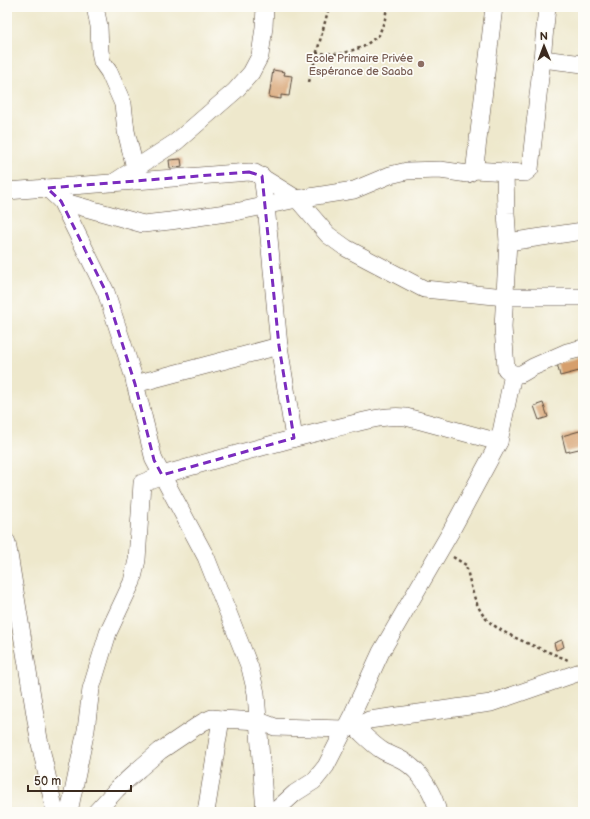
<svg xmlns="http://www.w3.org/2000/svg" width="590" height="819" viewBox="0 0 590 819" font-family="'Balsamiq Sans',sans-serif">
<style>
.building{fill:#d69f6c}
.lines{fill:none;stroke-linecap:round;stroke-linejoin:round}
.minor-casing{stroke:#564638;stroke-width:18}
.path{stroke:#564638;stroke-width:2.5;stroke-dasharray:3 3;stroke-linecap:butt}
.minor{stroke:#fff;stroke-width:17}
.marked{fill:none;stroke:#7b2cbf;stroke-width:3;stroke-dasharray:8 5;stroke-linejoin:round}
.education-dot{fill:#8d6e63;stroke:#fdfcf7;stroke-width:1.5}
.labels{text-anchor:middle;dominant-baseline:central;stroke-width:3.5;stroke-linejoin:round;paint-order:stroke}
.education-label{font-size:11px;fill:#785e54;stroke:#fdfcf7;text-anchor:end}
</style>
<rect width="100%" height="100%" fill="#fdfcf7"/>
<filter id="ink" filterUnits="userSpaceOnUse"><feTurbulence type="fractalNoise" baseFrequency=".025" numOctaves="2"/><feDisplacementMap in="SourceGraphic" scale="8" xChannelSelector="R" yChannelSelector="G"/><feConvolveMatrix kernelMatrix="1 2 1 2 8 2 1 2 1" color-interpolation-filters="sRGB"/></filter>
<filter id="wash" filterUnits="userSpaceOnUse"><feTurbulence type="fractalNoise" baseFrequency=".012" numOctaves="4" result="noise"/><feDisplacementMap in="SourceGraphic" scale="16" xChannelSelector="R" yChannelSelector="G"/><feGaussianBlur stdDeviation="0.9" result="paint"/><feColorMatrix in="noise" values="0 0 0 0 0 0 0 0 0 0 0 0 0 0 0 0 0 1.4 0 .05"/><feComposite in="paint" operator="in"/></filter>
<g filter="url(#wash)">
<rect width="100%" height="100%" fill="#eee8cc"/>
<g id="blocks">
<g class="building">
<polygon points="273,70 285,72 284,75 292,76 289,96 281,95 281,99 269,97"/>
<polygon points="181,159 182,166 170,168 169,160"/>
<polygon points="583,356 583,370 560,376 557,363"/>
<polygon points="543,403 548,417 539,420 534,406"/>
<polygon points="583,430 583,448 566,452 562,436"/>
<polygon points="562,640 564,647 556,650 554,643"/>
</g>
</g>
</g>
<g filter="url(#ink)">
<use href="#blocks" fill-opacity="0" stroke="#564638" stroke-width="1"/>
<g class="lines">
<defs>
<g id="minor">
<polyline points="95,7 99,26 100,51 102,62 109,72 123,104 126,131 135,168"/>
<polyline points="542,59 583,64"/>
<polyline points="474,170 525,173 530,169 542,59 547,7"/>
<polyline points="505,172 506,213 508,242 503,327 506,369 513,374 521,374 533,367 567,352 583,348"/>
<polyline points="262,176 266,205 279,346 294,438"/>
<polyline points="116,181 176,142 235,91 251,73 260,56 264,27 265,7"/>
<polyline points="47,188 249,172 255,173 297,199 328,235 346,248 424,289 505,297 583,297"/>
<polyline points="7,191 47,188 61,201 106,292 133,375 154,460 206,557 250,668 256,693 265,812"/>
<polyline points="61,201 143,224 170,221 240,211 297,199 354,190 390,175 407,171 440,170 468,174 474,170 475,165 494,7"/>
<polyline points="508,242 583,231"/>
<polyline points="135,384 279,346"/>
<polyline points="7,542 39,739 55,812"/>
<path d="M355,727c9,8 18,18 28,24 7,4 15,6 22,11 16,10 29,32 33,50"/>
<path d="M69,812l17,-82 5,-41 17,-56 24,-51 5,-22 5,-77 20,-8c56,-16 112,-32 169,-46 24,-5 50,-15 75,-12l93,25"/>
<polyline points="96,812 117,789 139,769 160,751 203,722 212,718 221,719 259,721 275,727 344,729 355,727 369,720 491,703 583,671"/>
<polyline points="206,812 221,719"/>
<polyline points="274,812 295,793 314,781 326,766 353,713 381,652 450,533 499,442 513,374"/>
</g>
</defs>
<use href="#minor" class="minor-casing"/>
<g class="path">
<polyline points="316,53 340,54 363,47 379,35 385,19 387,7"/>
<polyline points="309,82 329,7"/>
<path d="M453,557l13,8c4,17 7,35 17,50 13,19 63,35 85,45"/>
</g>
<use href="#minor" class="minor"/>
</g>
</g>
<path class="marked" d="M249,172l13,4 17,170 15,92 -132,37 -8,-15 -19,-76 -29,-92 -45,-91 -14,-13z"/>
<circle class="education-dot" cx="421" cy="64" r="4"/>
<g class="labels">
<g class="education-label">
<text x="413" y="58">Ecole Primaire Privée<tspan x="413" dy="13">Espérance de Saaba</tspan></text>
</g>
</g>
<rect width="590" height="819" fill="none" stroke="#fdfcf7" stroke-width="24"/>
<g transform="translate(544 46) rotate(359)" stroke="#fdfcf7" stroke-width="3" paint-order="stroke">
<path d="M0-3L7 15L0 10L-7 15Z" fill="#3b2a1e"/>
<text y="-6" font-size="11" font-weight="bold" text-anchor="middle" fill="#3b2a1e">N</text>
</g>
<path d="M28 785v6h103v-6" fill="none" stroke="#3b2a1e" stroke-width="2"/>
<text x="34" y="785" font-size="12" fill="#3b2a1e" stroke="#fdfcf7" stroke-width="3" paint-order="stroke">50 m</text>
</svg>
